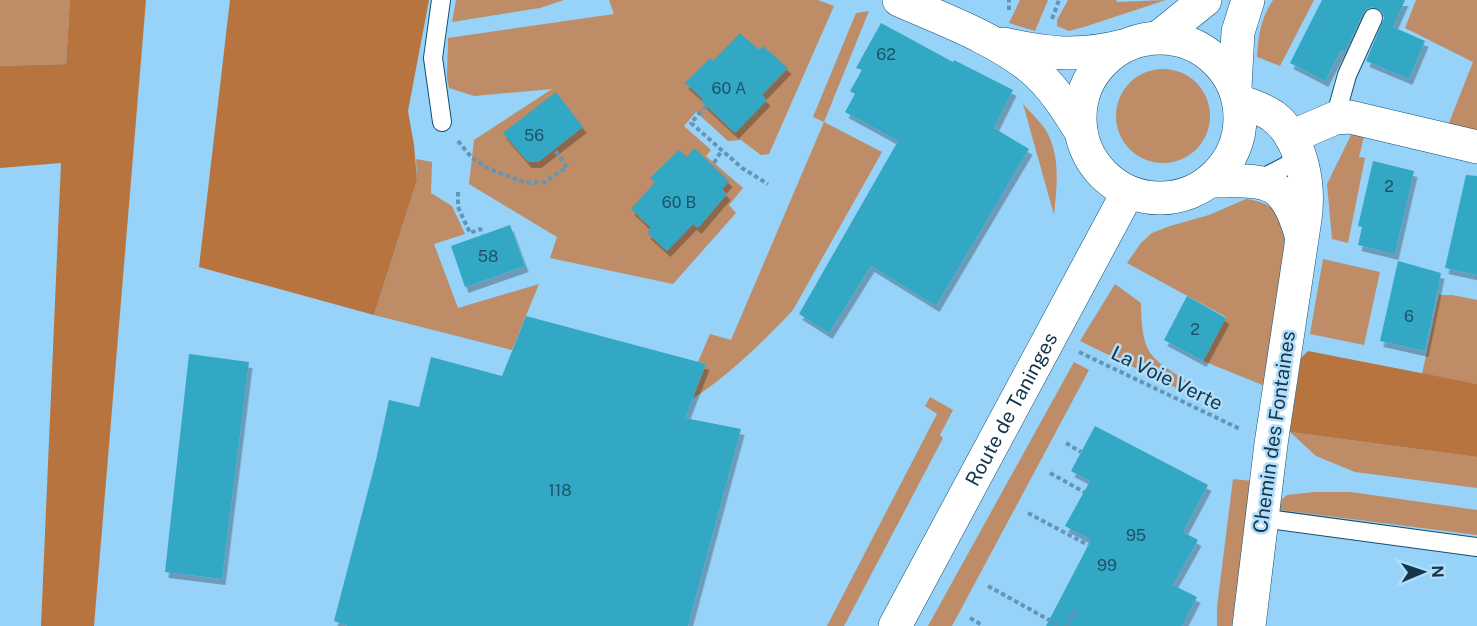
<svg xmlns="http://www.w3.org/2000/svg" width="1477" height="626" viewBox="0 0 1477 626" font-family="'Public Sans',sans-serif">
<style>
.green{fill:#be8c66}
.forest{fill:#b7743e}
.building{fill:#31a8c5;filter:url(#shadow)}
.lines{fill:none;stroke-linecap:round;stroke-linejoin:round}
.lane-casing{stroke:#115071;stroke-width:20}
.street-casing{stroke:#115071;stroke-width:34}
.secondary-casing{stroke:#115071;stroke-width:34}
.path{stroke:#6595b5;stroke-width:4;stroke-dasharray:4.5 3;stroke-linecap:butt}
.lane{stroke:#fff;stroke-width:18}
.street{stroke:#fff;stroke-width:33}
.secondary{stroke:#fff;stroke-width:33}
.labels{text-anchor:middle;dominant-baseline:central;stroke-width:5;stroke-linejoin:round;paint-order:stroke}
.number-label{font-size:16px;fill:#1d5269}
.street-label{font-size:20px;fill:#16364a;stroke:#b2defb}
</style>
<defs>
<filter id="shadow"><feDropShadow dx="3.5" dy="6" stdDeviation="0" flood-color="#0004"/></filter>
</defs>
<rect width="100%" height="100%" fill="#97d2f9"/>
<g class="green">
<polygon points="0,0 70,0 66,64 0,66"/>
<polygon points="456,0 564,0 540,8 452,22"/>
<polygon points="609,0 818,0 834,6 769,154 761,155 741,140 728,141 696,112 684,126 711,150 706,156 743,188 729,205 736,213 673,284 550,258 557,237 469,184 474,140 552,89 474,96 449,88 447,78 448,38 614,14"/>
<polygon points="1020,0 1048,0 1035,31 1009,23"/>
<polygon points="1068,0 1116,0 1117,2 1166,0 1084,27 1069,31 1057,26 1057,20"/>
<path d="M1273,0h41l-34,66 -23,-9c1,-21 4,-39 16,-57z"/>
<polygon points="1416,0 1477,0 1477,131 1447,128 1473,62 1405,28"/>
<path d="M869,11l-45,111 58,30 -89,158c-28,30 -66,67 -101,89l14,-35 -8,-2 12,-28 21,6 93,-218 -11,-5 43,-104z"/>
<circle cx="1163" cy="116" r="47"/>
<path d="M1023,104c7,8 16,16 22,25 16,25 12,59 9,86z"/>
<polygon points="1353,131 1365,132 1359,157 1365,158 1348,243 1332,239 1327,184"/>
<polygon points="416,159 432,162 431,193 452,206 465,234 434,244 458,308 539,284 512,350 374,315 417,180"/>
<path d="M1246,199c14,2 28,6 35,20 11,24 -11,136 -16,167l-62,-25 23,-44 -99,-54 14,-20 11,-10 18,-7 39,-11z"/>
<polygon points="1323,259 1380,272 1364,345 1310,334"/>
<path d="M1115,284l26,19c1,55 9,54 52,82l2,12 -115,-56z"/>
<polygon points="1439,295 1452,295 1477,300 1477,384 1422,374"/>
<polygon points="1074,362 1089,370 952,626 928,626"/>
<polygon points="930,397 953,410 940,435 943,438 844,626 827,626 937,414 925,406"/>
<polygon points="1290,432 1477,457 1477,488 1355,472 1316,456"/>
<polygon points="1233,479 1252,481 1238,626 1217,626 1217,607"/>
<polygon points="1314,492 1351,492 1477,510 1477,535 1280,510 1280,501 1287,495"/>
</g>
<g class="forest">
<polygon points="70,0 146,0 94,626 41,626 61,163 0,168 0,66 66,64"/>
<polygon points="230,0 429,0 408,111 414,145 417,180 374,315 199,267"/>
<polygon points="1308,351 1477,384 1477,457 1290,432 1301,358"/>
</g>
<g class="building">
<polygon points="1322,0 1405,0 1393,27 1425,41 1409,79 1366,61 1384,18 1382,11 1373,7 1367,9 1363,13 1345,52 1341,50 1325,81 1290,63"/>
<polygon points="881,23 953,62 954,60 1013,90 994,128 1029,149 936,306 871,266 829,333 799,314 898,141 845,112 855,94 850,91 862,70 856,68"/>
<polygon points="740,33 759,50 763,46 788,68 762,95 767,100 735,133 701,101 703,99 685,83 710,58 713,61"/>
<polygon points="556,92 583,127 538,162 528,162 503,133"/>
<polygon points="694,148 729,181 722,189 727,194 698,228 693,224 667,251 647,233 651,228 631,209 655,182 650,178 679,150 687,157"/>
<polygon points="1373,161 1414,171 1395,254 1358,245 1362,227 1358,226"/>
<polygon points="1466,175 1477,176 1477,275 1445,268"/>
<polygon points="510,225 525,266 465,287 451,246"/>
<polygon points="1398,261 1441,273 1425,351 1380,341"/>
<polygon points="1187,296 1226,318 1203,361 1164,340"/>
<polygon points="526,316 706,364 685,418 741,429 688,626 348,626 334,621 376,460 389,400 419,407 431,357 502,376"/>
<polygon points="189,354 249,362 222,579 165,572"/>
<polygon points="1095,426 1208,485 1183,532 1198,540 1173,585 1197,597 1182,626 1046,626 1091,540 1065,526 1090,481 1071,471"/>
</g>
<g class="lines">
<defs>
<g id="lane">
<polyline points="441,0 433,58 442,122"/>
<polyline points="1335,118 1347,75 1373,18"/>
<polyline points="1257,181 1288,165 1297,152"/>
<polyline points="1261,518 1477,547"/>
</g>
<g id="street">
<path d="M1239,101c11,4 24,8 34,15 29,22 37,69 32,103l-34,225 -22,182"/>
<polyline points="1291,137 1335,118 1350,117 1477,147"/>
<path d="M1210,181c55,0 74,-6 91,54"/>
</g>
<g id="secondary">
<path d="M899,0c45,20 93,37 131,67 22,18 37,42 51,65"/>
<polyline points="1159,37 1205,0"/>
<circle cx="1160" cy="118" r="80"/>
<path d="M1004,44c41,10 77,13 119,2"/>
<polyline points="1235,87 1238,32 1248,0"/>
<path id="s1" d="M895,626l233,-434"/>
</g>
</defs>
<use href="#lane" class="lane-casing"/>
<use href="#street" class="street-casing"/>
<use href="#secondary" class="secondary-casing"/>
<g class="path">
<polyline points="1009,10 1009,0"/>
<polyline points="1052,19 1059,0"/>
<polyline points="706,106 691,123 742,168 768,184"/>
<polyline points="458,141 472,158 489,169 526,183 545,182 567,167 554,149"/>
<polyline points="714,163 722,150"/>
<polyline points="458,192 458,207 470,233 480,229 483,234"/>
<polyline points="1079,352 1240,429"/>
<polyline points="1066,443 1081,452"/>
<polyline points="1050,473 1084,492"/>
<polyline points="1028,513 1088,545"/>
<polyline points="988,586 1060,626"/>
<polyline points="970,618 982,625"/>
<polyline points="1066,626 1074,612 1079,614"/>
</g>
<use href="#lane" class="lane"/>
<use href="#street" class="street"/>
<use href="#secondary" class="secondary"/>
</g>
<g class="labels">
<g class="number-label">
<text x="886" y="54">62</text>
<text x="729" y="88">60 A</text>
<text x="534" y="135">56</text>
<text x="1389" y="186">2</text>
<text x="679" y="202">60 B</text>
<text x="488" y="256">58</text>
<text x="1409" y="316">6</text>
<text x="1195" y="329">2</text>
<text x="560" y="490">118</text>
<text x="1136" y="535">95</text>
<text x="1107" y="565">99</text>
</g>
<g class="street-label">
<text transform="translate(1167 378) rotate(26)">La Voie Verte</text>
<text stroke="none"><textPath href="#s1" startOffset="246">Route de Taninges</textPath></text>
<text transform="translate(1274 432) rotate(-82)">Chemin des Fontaines</text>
</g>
</g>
<g transform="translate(1423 572) rotate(88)" stroke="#b2defb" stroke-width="4.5" paint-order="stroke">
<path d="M0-4.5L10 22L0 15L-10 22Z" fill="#16364a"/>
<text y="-9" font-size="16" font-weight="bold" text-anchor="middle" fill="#16364a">N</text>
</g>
</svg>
